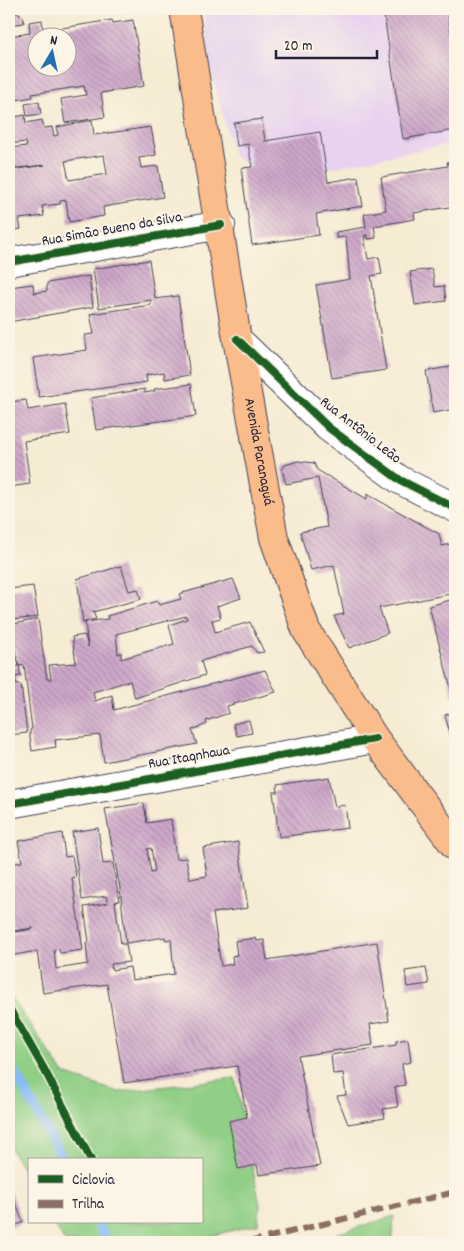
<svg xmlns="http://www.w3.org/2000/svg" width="464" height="1251" viewBox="0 0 464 1251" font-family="Dekko,sans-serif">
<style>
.built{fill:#e7d2ef}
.park{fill:#90cf85;stroke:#597860}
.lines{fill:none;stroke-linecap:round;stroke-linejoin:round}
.stream{stroke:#86bcf5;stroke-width:10}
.building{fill:url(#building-back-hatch);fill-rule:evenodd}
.minor-casing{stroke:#424052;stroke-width:30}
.major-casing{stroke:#424052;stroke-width:30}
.minor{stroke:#fff;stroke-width:28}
.major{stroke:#fabc8b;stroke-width:28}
.quiet{stroke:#8d6e63;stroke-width:6;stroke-dasharray:12 6;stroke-linecap:butt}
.cycleway-casing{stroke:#fcf5e5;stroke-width:11}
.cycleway{stroke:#1b5e20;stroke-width:8}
.labels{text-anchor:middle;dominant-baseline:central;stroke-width:4.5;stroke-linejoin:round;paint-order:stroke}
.street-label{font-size:15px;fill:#22223b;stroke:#fcf5e5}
</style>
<defs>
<pattern id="building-back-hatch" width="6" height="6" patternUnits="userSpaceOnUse" patternTransform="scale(1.25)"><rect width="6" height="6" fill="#cea8ca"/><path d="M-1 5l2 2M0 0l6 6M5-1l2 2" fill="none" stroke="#a788a5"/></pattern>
</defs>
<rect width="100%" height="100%" fill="#fcf5e5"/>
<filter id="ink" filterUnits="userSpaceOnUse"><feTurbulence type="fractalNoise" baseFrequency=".02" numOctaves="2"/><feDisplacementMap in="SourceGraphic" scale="10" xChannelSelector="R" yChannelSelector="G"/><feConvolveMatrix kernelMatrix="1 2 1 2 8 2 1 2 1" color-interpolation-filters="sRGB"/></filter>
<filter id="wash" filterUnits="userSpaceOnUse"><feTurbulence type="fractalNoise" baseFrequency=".0096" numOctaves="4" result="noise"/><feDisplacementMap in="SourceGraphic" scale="20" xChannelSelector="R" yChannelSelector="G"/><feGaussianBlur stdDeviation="1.12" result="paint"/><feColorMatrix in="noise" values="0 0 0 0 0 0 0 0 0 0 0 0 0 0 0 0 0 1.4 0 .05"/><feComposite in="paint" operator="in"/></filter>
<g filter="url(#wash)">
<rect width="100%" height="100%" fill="#f6ebd3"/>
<polygon class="built" points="204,9 455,9 455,143 269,180 233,155 209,60"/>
<g class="park">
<polygon points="9,994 64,1074 118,1092 235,1078 260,1205 258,1224 187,1242 65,1242 53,1222 201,1222 201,1160 29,1160 29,1180 9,1146"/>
<polygon points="394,1216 392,1242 310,1242"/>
</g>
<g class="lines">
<g class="stream">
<polyline points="9,1061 63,1160"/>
<polyline points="97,1222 107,1242"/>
</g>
</g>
<g id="blocks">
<g class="building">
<polygon points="383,9 447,9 455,57 455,130 403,139"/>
<polygon points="20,13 20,17 23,16 24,23 9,25 9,15"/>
<path d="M42,20l1,11 69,-11 1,3 20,-3 11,66 -43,7 4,24 -40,6 -4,-24 25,-4 -2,-9 -52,8 1,3 -24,4v-65l21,-3 -1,-11zM38,38h30v30h-30z"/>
<polygon points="39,102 41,114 27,116 25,104"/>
<path d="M25,115l1,8 16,-3 2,8 8,-1 2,9 4,-1 -1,-8 35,-7 2,15 57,-8 5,28 -17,3 2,10 17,-2 5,31 -60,10 1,9 -35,6 -3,-22 -6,1v3l-18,2 2,10 -25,3 2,10 -12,2v-54h3l-1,-7 34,-5 -36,4v-21l18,-2 -1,-4 -17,2v-26zM104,155l3,19 -38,6 -4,-19z"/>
<polygon points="262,119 265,141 320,132 328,182 358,177 363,206 316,214 319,235 252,245 241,168 252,167 248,144 237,146 234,123"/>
<polygon points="455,161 455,206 414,213 415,219 374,226 376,238 368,239 367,235 364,236 368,259 379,257 382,274 371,276 386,370 332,378 316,285 350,279 346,237 336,238 336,232 366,227 364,214 386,210 381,177 448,166 447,162"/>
<polygon points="149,260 155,299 178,296 190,375 165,379 164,372 146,375 147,382 39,397 33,358 87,350 85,335 94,334 90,314 151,305 151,300 99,308 93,269"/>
<polygon points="432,269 435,287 444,286 446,301 415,305 410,272"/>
<polygon points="89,276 93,307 9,322 9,287 33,284 34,293 47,291 47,283"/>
<polygon points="455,366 455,409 433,413 426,371"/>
<polygon points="191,384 196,416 96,430 91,398 145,389 145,393 155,391 154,389"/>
<polygon points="9,391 11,402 26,400 28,410 65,404 70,434 24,441 30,484 9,487"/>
<polygon points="298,461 314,463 317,470 367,499 367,494 439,534 442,546 455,543 455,593 379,608 388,633 349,648 334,616 344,614 334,565 311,570 300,532 327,527 318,478 286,484 282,470 285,465"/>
<polygon points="121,566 129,591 138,589 141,599 93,612 96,619 83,623 77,579"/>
<path d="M233,579l8,19 -24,8 4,12 -9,2 3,12 35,-10 14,30 -7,1 -5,-7 -51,15 4,14 -70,23 -5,-17 -8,2 -29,9 2,9 17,-6 2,15 151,-40 11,22 -49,14 2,7 -23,8 1,3 -15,6 5,14 -93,18 -4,-27 -45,5 1,7 -24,4 -2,-14v-7l2,-1 -8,-64 -5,1 -4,-17 -5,1 -1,-25 29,-6 9,60h4l-2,-14 27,-2 -4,-26 13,-2 3,12 -3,-25 23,-3 -1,-3 50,-15 2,4 22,-6 -2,-5zM186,616l1,3 -18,6 5,19 -53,15v-7l-3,2 -2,-20z"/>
<polygon points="33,586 38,617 12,620 9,589"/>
<polygon points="450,600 455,620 455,704 429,606"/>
<polygon points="19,666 21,676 15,677 17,685 21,685 27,733 9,735 9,668"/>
<polygon points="455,712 455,753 445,715"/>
<polygon points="249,720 252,733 237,736 233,724"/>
<polygon points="329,777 335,807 345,805 348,828 279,837 273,792 278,792 277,785"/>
<path d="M144,803l3,20 24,-4 5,40 10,-1 4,21 17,-3 -4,-28 35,-6 10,66 -35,5 8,53 12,-2 -1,-8 5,-1 -2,-14 20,-3 1,3 8,-1 3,20 110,-18 12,79 -19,3 3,21 -75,11 22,110 -61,9 -2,-10 -19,4 -9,-48 18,-4 -10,-51 -113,17 -17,-99 -64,9 -6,-42 -28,5v-23l24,-4v-1l-19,3 -2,-12 -3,1v-56l13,-2 -4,-21 44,-8 3,24 7,-1 4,21 -4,1 11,72 -23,3 -1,-4 -5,1 2,19 32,-5 -2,-21 3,-1 -5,-35 24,-4 -2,-7 -24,4 -10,-68 26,-4 5,36 10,-1 6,38 -4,1 6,42h5l3,18 -18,2 1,6 18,-3 2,13 42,-6 -3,-35 -5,1 -1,-3 -39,6 -6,-55 -15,-79zM151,848l4,24 -4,1 -4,-24z"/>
<polygon points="426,968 429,984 407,987 405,971"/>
<polygon points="408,1039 411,1062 402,1064 405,1085 395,1087 398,1107 383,1109 385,1118 348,1124 337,1096 346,1095 343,1073 333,1074 331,1055 396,1045 396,1041"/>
<polygon points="9,1187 23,1222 9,1229"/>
</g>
</g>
</g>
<g filter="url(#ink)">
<use href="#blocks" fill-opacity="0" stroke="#424052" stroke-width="1"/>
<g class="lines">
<defs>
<g id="minor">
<polyline points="9,262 221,225"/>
<polyline points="237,339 329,428 400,480 455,508"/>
<polyline points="9,804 375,739"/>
</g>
<g id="major">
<path id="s1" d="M184,9l53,330 37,199 32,92 69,109 80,107"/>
</g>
</defs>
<use href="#minor" class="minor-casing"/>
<use href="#major" class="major-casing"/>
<use href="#minor" class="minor"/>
<use href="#major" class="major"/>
<polyline class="quiet" points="249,1242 455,1192"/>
<defs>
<g id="cycleway">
<polyline points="9,262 221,225"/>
<polyline points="237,339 329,428 400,480 455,508"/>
<polyline points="9,804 375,739"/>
<polyline points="9,1008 44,1069 91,1160"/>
</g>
</defs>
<use href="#cycleway" class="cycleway-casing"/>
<use href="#cycleway" class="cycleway"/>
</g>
</g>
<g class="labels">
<g class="street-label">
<text transform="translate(112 230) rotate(-10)">Rua Simão Bueno da Silva</text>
<text transform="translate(360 431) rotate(38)">Rua Antônio Leão</text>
<text stroke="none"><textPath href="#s1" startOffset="449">Avenida Paranaguá</textPath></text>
<text transform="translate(189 758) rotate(-10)">Rua Itaqnhaua</text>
</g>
</g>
<rect width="464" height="1251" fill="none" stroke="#fcf5e5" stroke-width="30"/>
<rect x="28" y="1158" width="175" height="65" fill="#fcf5e5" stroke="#a5a1a1"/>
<rect x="38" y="1175" width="25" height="8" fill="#1b5e20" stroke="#a5a1a1"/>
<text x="72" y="1184" font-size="15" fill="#22223b">Ciclovia</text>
<rect x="38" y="1200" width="25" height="8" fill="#8d6e63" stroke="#a5a1a1"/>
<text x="72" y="1208" font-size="15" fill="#22223b">Trilha</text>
<g transform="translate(52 52) rotate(9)"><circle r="24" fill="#fcf5e5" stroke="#a5a1a1"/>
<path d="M0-4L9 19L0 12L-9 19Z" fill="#1f6fb2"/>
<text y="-8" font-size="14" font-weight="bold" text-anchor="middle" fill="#22223b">N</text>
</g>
<path d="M276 50v8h101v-8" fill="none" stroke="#22223b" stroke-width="2.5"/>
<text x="284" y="50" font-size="15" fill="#22223b" stroke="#fcf5e5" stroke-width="4" paint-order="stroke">20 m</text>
</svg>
